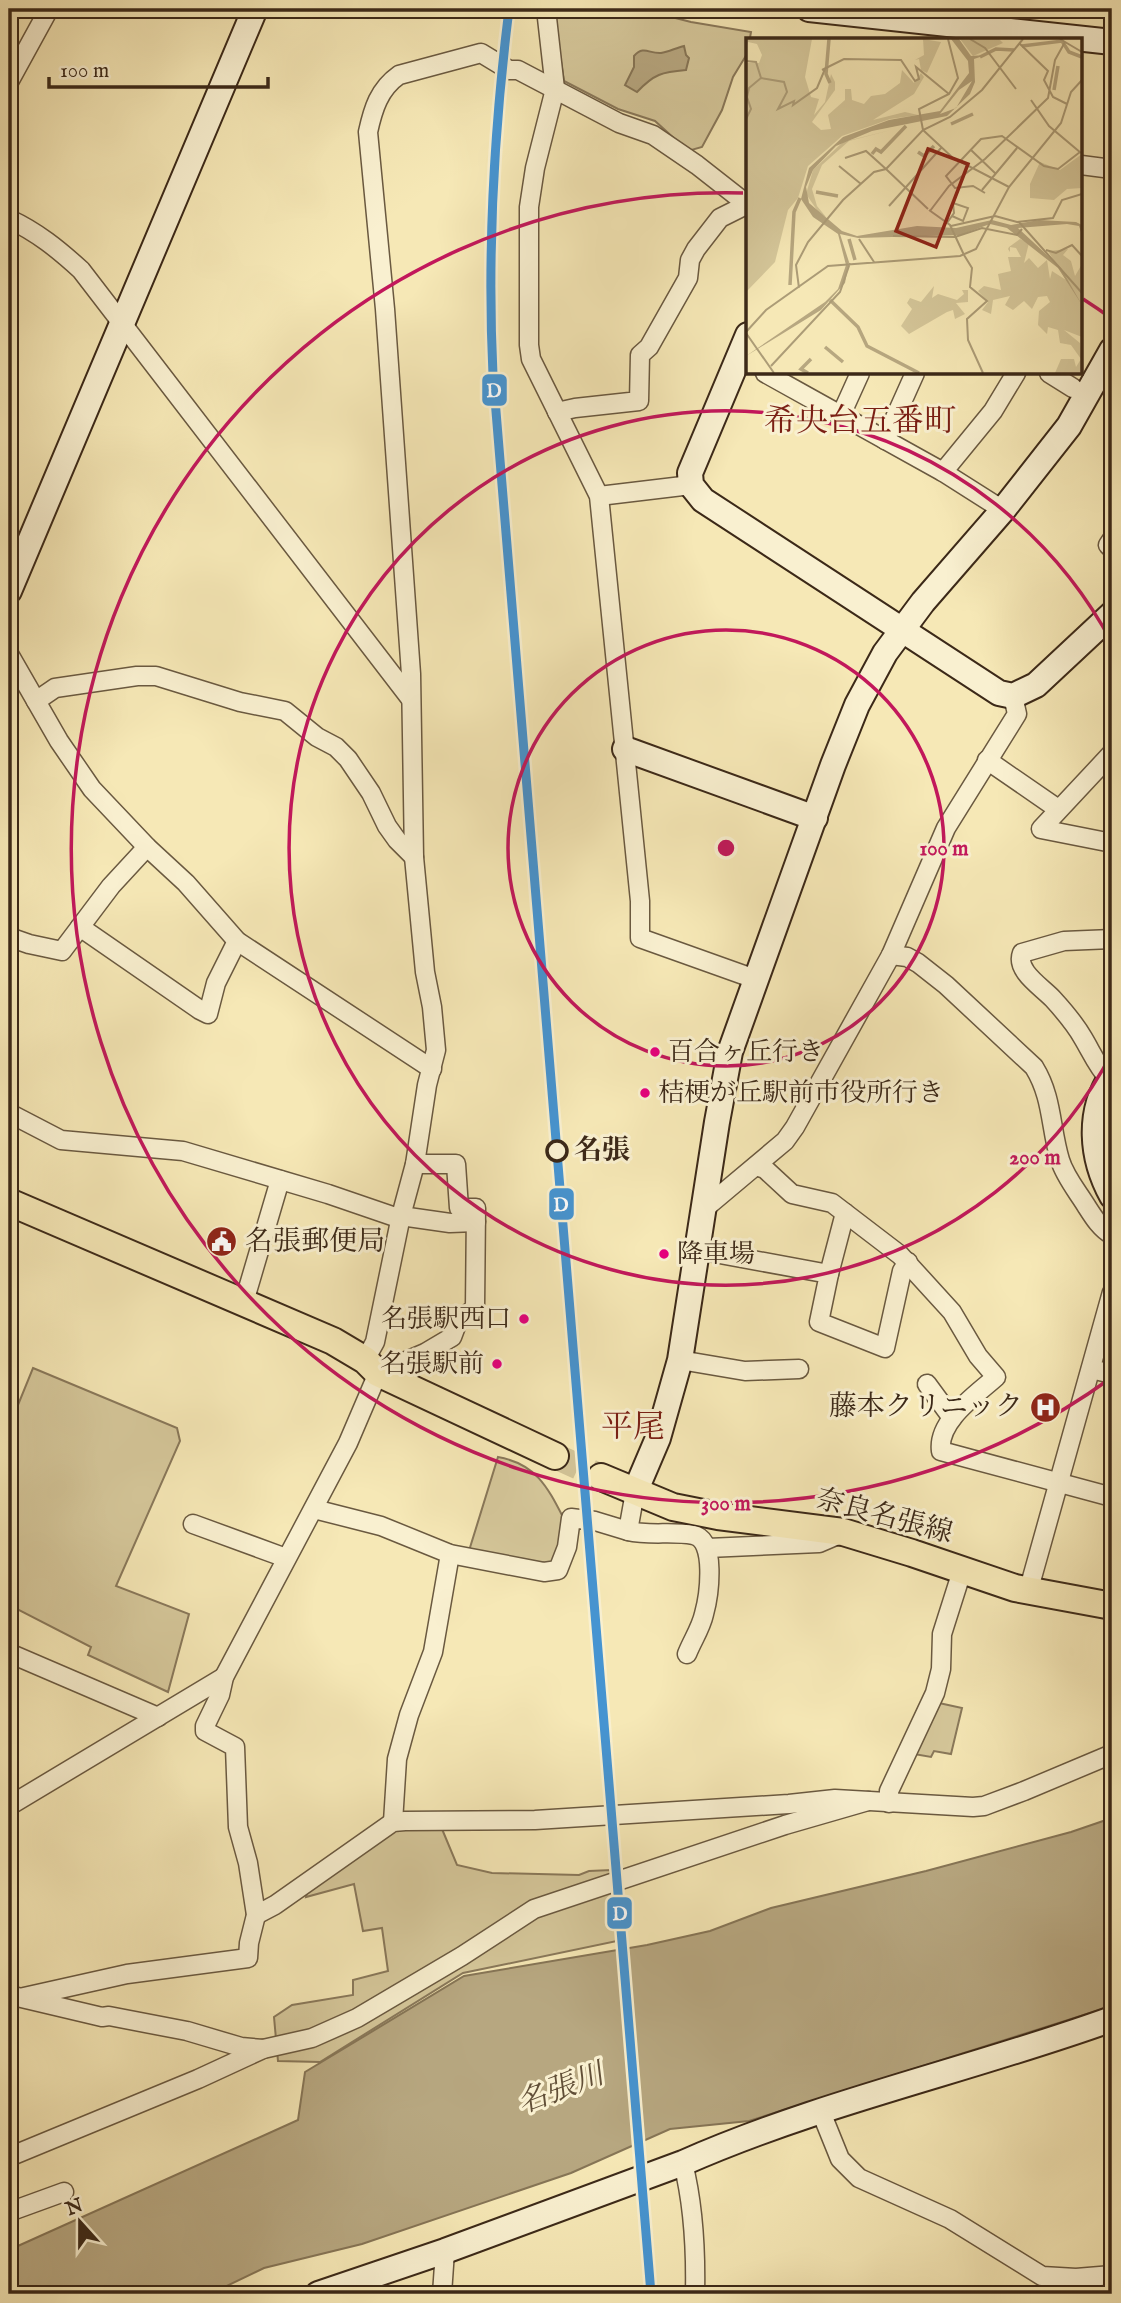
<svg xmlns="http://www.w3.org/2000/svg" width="1121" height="2303" viewBox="0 0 1121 2303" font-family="'IM FELL English','Noto Serif JP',serif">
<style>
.green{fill:#d6c89b;stroke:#89785a;stroke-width:2}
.water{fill:#b7a780;stroke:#867556;stroke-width:2}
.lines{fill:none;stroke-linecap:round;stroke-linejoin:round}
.stream{stroke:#867556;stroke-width:4.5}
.primary-tunnel{stroke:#d1c296;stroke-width:26;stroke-dasharray:26 13;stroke-linecap:butt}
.street-casing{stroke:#6a5940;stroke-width:21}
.secondary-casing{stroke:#3c2918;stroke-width:28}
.primary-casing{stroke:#3c2918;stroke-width:30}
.street{stroke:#f9f0d0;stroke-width:18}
.secondary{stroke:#f9f0d0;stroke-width:24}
.primary{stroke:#f6e8b6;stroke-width:26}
.rail-1-casing{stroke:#f9f0d0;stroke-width:14}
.rail-1{stroke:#4694d1;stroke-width:9}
.ring{fill:none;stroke:#c2185b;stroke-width:3.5}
.bus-dot{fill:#e5007d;stroke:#f9f0d0;stroke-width:2.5}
.stop-dot{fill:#f9f0d0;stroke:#3c2918;stroke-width:3.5}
.labels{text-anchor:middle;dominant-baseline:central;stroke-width:6;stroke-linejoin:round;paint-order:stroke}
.bus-label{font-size:26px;fill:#3c2918;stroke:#f9f0d0;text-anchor:start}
.stop-label{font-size:28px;font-weight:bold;fill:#3c2918;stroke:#f9f0d0;text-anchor:start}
.poi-label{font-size:28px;fill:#3c2918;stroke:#f9f0d0;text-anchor:start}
.street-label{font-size:28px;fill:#3c2918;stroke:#f9f0d0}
.water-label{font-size:30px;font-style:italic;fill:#614f37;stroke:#f9f0d0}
.quarter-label{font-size:32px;fill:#7a1f14;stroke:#f9f0d0}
.inset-river{fill:none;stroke:#b7a780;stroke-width:3.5}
.inset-road{fill:none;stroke:#ac9c77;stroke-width:2}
.view{fill:#8f2418;fill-opacity:0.15;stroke:#8f2418;stroke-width:3.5}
.inset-edge{fill:none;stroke:#3c2918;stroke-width:3.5}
.centre{fill:#c2185b;stroke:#f9f0d0;stroke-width:3.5}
.ring-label{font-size:21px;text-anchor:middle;font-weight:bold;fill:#c2185b;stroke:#f9f0d0;stroke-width:6;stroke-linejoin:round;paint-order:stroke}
.line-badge{stroke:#f9f0d0;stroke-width:2.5}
.badge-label{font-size:19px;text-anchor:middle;font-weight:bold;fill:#fff}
</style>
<rect width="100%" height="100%" fill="#f6e8b6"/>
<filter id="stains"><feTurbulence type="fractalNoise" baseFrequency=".00286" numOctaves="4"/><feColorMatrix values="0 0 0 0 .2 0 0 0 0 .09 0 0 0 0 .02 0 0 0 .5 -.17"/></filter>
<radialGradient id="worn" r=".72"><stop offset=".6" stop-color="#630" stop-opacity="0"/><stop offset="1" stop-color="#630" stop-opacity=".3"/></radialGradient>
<g class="green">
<polygon points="553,9 640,9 691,22 751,32 747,54 733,77 722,110 702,147 688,151 655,121 618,109 564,81"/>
<polygon points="33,1368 177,1428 180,1441 116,1586 189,1614 168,1692 88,1655 91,1647 9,1605 9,1427"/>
<path d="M498,1457c39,7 50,31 67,64l-9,42 -9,4 -79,-13z"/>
<polygon points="939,1703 962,1708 951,1754 934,1751 931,1757 914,1754"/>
<polygon points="442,1829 457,1865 492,1873 579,1875 589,1871 611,1870 617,1941 463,1973 320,2062 278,2061 274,2017 292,2005 353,1995 353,1980 388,1971 382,1928 363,1931 354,1884 306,1897 308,1887 392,1830"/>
</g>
<g class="water">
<path d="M684,46l2,9 3,3 -3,12c-24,2 -32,4 -49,22l-12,-7 9,-18v-11c10,-11 15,-2 27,-3 7,-1 15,-5 23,-7z"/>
<polygon points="1112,1818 1112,2006 749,2121 670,2129 571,2173 362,2244 264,2268 210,2294 9,2294 9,2250 298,2120 305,2072 464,1976 647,1945 710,1931 771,1908 926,1871 1071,1832"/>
</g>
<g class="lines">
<polyline class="stream" points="9,96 14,86"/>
<polyline class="primary-tunnel" points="555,1456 601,1477"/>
<defs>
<g id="street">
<polyline points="546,9 555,89 535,168 529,207 529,345 531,359 599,496 640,901 640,938 755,979"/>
<polyline points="9,82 49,9"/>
<polyline points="1081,165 1112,169"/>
<path d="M9,219c28,13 49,30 72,51l329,428"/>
<polyline points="765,373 943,472 1003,510"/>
<polyline points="1049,373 1073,388"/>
<polyline points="557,412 575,408 639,401 640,355 649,347 688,278 690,260 696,249 720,218 746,205"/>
<polyline points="841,415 860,373"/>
<polyline points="885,440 915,373"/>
<polyline points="943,472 993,411 1016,373"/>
<polyline points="599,496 691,485"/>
<polyline points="1112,539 1108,545 1112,549"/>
<polyline points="9,654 59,741 92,789 147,847 186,883 237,941 432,1069"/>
<polyline points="36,701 55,688 137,676 156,676 240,702 285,711 317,737 336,747 348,759 371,793 387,826 397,840 414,857"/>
<polyline points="1112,753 1041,829 1112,843"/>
<polyline points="987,760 1058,809"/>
<polyline points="80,927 200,1010 208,1014 216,983 237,941"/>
<polyline points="9,937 29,944 62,951 111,886 147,847"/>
<path d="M891,955l16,2 11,6 28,22 88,82c19,31 16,60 26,93 5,17 18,32 27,47 7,11 14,22 25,28"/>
<path d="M1109,1079c-12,-13 -17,-26 -26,-41 -8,-14 -19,-27 -30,-39 -11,-12 -38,-28 -31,-46l42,-12 48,-2"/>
<polyline points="9,1113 61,1140 183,1151 328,1194 401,1219"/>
<path d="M756,1166l9,3 27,25 40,9 68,52 52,57 26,44 18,21c-20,18 -59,44 -55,74l171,46"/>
<polyline points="704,1209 785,1141 795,1127 891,955 946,828 1017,714 1013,696"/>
<polyline points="401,1216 450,1223 476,1222"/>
<polyline points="698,1250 829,1274 819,1322 885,1348 902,1271 908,1262"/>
<polyline points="829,1274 845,1213"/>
<polyline points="244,1302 280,1180"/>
<path d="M365,1360l10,-18 26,-126 14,-52 12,-79 9,-35 -4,-43 -7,-35 -11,-115 -3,-183 -26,-365 -17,-177c5,-23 11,-43 31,-57l82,-22 28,17h9l101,53 34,12 44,30 51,40"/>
<polyline points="680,1360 745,1371 799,1369"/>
<polyline points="1091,1369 1112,1374"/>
<polyline points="927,1384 952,1418"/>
<path d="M635,1492l-7,39c22,5 44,0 65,4 24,4 16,61 11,79 -3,14 -12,27 -17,40"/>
<polyline points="314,1509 381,1526 450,1554 544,1572 558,1570 567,1547 571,1518 595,1521 628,1531"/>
<polyline points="193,1524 286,1558"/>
<polyline points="708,1548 819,1543 840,1534"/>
<polyline points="1028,1592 1112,1292"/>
<polyline points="9,1653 158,1717"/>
<polyline points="889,1803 889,1791 935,1693 941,1669 942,1634 962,1571"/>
<polyline points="9,1806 224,1677"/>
<polyline points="393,1822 397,1759 409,1715 433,1652 450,1554"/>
<polyline points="256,1915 275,1905 393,1822 405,1821 535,1820 789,1804 835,1799 973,1807 984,1806 1024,1791 1112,1754"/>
<polyline points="9,1995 102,2017 109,2016 187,2031 241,2047 263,2049"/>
<polyline points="24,1997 127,1974 248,1958 249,1943 256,1915 248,1863 238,1827 235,1747 205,1731 205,1726 220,1695 224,1677 348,1443 378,1373 425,1353 452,1337 458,1321 475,1308 476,1208 459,1208 456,1164 415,1164"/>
<polyline points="821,2112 840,2159 859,2178 950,2219 1042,2276 1076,2278 1112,2275"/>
<polyline points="9,2157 198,2079 263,2049 312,2038 357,2018 462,1956 534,1909 785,1825 868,1801"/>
<path d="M683,2163c11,44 13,86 12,131"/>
<polyline points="9,2212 64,2192"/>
<polyline points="442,2294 445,2251"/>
</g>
<g id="secondary">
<polyline points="809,9 1112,42"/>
<polyline points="748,335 690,473 691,485 703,500 999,693 1013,696 1036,685 1112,614"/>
<polyline points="9,591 255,9"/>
<polyline points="625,749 815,818"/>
<path d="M1112,1075c-25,37 -21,83 0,121"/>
<polyline points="635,1492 658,1438 680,1360 717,1122 730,1052 833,765 857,705 885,653 923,602 1003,510 1069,426 1112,350"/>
<path d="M318,2294l127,-43 238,-88c138,-61 288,-93 429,-144"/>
</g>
<g id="primary">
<polyline points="9,1202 333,1341 365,1360 378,1373 555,1456"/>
<polyline points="601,1477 673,1507 718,1516 843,1532 912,1553 1015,1588 1112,1606"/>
</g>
</defs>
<use href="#street" class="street-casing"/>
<use href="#secondary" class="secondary-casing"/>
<use href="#primary" class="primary-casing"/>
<use href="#street" class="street"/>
<use href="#secondary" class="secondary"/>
<use href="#primary" class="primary"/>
<defs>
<path id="rail-1" d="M509,9c-15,121 -22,244 -16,366l158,1919"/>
</defs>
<use href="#rail-1" class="rail-1-casing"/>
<use href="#rail-1" class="rail-1"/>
</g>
<g class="ring">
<circle cx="726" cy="848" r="218"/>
<path d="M1112 1053A437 437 0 1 1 1112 643"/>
<path d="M1111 1378A655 655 0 1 1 743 193M1083 299A655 655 0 0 1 1111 318"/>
</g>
<defs>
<symbol id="civic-disc" viewBox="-11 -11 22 22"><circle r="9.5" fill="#8f2418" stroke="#f9f0d0"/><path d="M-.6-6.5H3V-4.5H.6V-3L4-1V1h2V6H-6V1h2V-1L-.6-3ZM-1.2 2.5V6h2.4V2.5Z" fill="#fff"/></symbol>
<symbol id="hospital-disc" viewBox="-11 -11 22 22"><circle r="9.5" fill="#8f2418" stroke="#f9f0d0"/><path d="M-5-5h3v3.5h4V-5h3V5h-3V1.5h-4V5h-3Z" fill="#fff"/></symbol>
</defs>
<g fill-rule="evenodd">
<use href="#civic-disc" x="204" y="1224" width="35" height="35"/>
<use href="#hospital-disc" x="1028" y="1390" width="35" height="35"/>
</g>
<g class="bus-dot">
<circle cx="655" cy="1052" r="6"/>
<circle cx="645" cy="1093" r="6"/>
<circle cx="664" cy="1254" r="6"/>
<circle cx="524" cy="1319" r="6"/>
<circle cx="497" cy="1364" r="6"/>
</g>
<circle class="stop-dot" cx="557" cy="1151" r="10"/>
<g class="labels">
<g class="bus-label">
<text x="668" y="1052">百合ヶ丘行き</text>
<text x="658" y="1093">桔梗が丘駅前市役所行き</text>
<text x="677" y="1254">降車場</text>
<text x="511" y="1319" text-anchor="end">名張駅西口</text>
<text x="484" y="1364" text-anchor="end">名張駅前</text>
</g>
<g class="stop-label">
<text x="574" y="1151">名張</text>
</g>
<g class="poi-label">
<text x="245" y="1242">名張郵便局</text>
<text x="1023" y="1407" text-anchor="end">藤本クリニック</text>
</g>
<g class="street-label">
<text transform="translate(884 1517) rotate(15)">奈良名張線</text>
</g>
<g class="water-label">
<text transform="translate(561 2090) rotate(-21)">名張川</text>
</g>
<g class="quarter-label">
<text x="860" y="422">希央台五番町</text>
<text x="633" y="1428">平尾</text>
</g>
</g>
<g transform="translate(746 38)">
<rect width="336" height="336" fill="#f6e8b6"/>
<path d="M0,1h66l-7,38 6,20 8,2 -5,16 11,-13 6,-28 4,8v8l-23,32 9,8 10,-1 -3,-14 17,-15v-11h6l1,11 12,4 7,-8 14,-2 15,-11 2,-13 12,13 7,-10 3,4 -10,17 -41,26 32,-8 13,3 -28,4 -48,17 -34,30 -10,32 -10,12 -13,52 -28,29 -1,-228h13l3,-8 -5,-11 -9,-2 -2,7zM177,1l18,3 -14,31 -6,-3 -2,-11 -4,1 9,-5zM214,1h39l4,4 -30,13zM145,92l-42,11 -27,24 -10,24 5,17 9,11 -7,-4 -13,-19 7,-24 30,-28zM336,116v34l-15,1 -13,11 -24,-2v-14l10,-22 20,8zM274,201l9,4 -5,20 5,-5 9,10 9,-8 3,19 2,-8 14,9 -18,-29 20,-2 -5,6 8,6 4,15 7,-12v73l-18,-7 16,13 2,30h-27l6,-14h13l2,8 5,-8 -10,-14 -11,-2 -2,-13 -10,-3 -1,7 -9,-9 1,-14 11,-9 -3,-6 -9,1 -6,12 -8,-8 -11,9 -8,-5 5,-9 -17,4 -2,14 -9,-4 6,-8 -10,-11 6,-5 17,4 -3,-16 13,-3 -3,-14h13l-5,-9 -6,-1v5l-2,-3 1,-2zM188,248l-2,12 6,-4 19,6 7,-6 -2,-4h6v12l-12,1 9,11 -10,5 -2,-9 -6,2 -38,22 -8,-8 11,-17 -5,-6 3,-5 11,4z" fill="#d6c89b"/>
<path d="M205,1h8l12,17 15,-1 -12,4 1,23 -5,12 -23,22 -75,15 -36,15 -23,24 -7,17 3,16 33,28 15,5 60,-10 39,2 36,-8 19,5 28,-5 37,2 6,3v10l-3,-9 -12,-2 -49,4 43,40 21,37 -24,-37 -51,-40 -17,-4 -30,11 -102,3 -18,-4 9,28 -4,21 -24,27 -75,46 79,-54 13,-13 8,-24 -8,-31 -25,-17 -12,-18 8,-31 34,-31 46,-17 51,-9 29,-38 -1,-12zM226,43l-16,27 -16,6 19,-24z" fill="#b7a780" fill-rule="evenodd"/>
<path class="inset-river" d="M83,1l-3,35 4,9M276,8l40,-5 7,11 13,5M234,19l16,-8 18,1M308,52l4,-24M205,86l22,-10M172,114l6,4 10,-10M126,116l4,-5 5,3 25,-26M70,154l22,4M103,201l6,21M44,247l4,-73 6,-14M84,262l28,27 9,19 52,27M79,309l18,15M62,335l-7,-4 10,-10"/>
<path class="inset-road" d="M224,1l15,9 31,41M314,1l22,13M273,5l29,28 -4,9 9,17 14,7M0,23l10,1 5,16 -12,10 -2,9 4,12 -5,10M76,32l22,-11 57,1 14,21 4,-2 -3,-12 33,27M15,40l23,4 3,10 -9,17 16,-8 -1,4 24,-17 8,-19M285,62l18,26 32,27M177,92l30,28 56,29M177,92l-4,-21 30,-15 9,-16 -10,-39M225,112l25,24M99,120l21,-7 20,18M93,128l22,18M140,131l42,40M236,152l35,-42M239,155l-12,-7 -18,2 -9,-12 35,-37 21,-3 42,30 14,3 22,-17M143,168l52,-58M183,172l21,15 14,30M184,173l19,-25 36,-27 63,-61 7,-38 10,-18M249,178l22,6 36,-4 9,-18 20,-6M273,184l63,71M201,185l7,-10 -1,-10 15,5 -5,13 -11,-5M205,188l44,-10M147,198l62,1 27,-9 35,7 5,-6M113,201l15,23M300,212l10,3 16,-8 10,11M218,217l8,13 -2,19 17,14 -20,18 1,21 15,33M53,250l-3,-23 12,-23 35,-42 31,-28 12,-3 37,-39 27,-13 32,-27 41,-51M0,294l20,-22 62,-44 132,-10 16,-7 33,-62 52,-64 10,-31 11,-12M0,295l28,40M25,328l69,-74 10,-29"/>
<path class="view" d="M182,111l40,15 -32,83 -40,-16z"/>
<rect width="336" height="336" class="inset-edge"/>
</g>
<circle cx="726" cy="848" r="10" class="centre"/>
<g class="ring-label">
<text x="944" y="855">100 m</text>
<text x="1035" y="1164">200 m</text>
<text x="726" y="1510">300 m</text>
</g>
<g class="line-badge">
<rect x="481" y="373" width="27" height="34" rx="7" fill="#4694d1"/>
<rect x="548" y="1187" width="27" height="34" rx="7" fill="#4694d1"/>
<rect x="606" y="1896" width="27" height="34" rx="7" fill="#4694d1"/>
</g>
<g class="badge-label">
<text x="494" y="397">D</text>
<text x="561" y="1211">D</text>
<text x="620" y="1920">D</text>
</g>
<rect width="1121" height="2303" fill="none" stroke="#f6e8b6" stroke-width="35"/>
<rect x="10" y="10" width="1100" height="2282" fill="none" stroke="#3c2918" stroke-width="3.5"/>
<rect x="18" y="18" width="1086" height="2268" fill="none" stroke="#3c2918" stroke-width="2"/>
<g transform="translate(80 2222) rotate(339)" stroke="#f9f0d0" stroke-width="5" paint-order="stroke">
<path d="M0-5L12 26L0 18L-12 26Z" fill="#3c2918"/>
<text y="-10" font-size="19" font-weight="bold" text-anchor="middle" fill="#3c2918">N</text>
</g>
<path d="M49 77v10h219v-10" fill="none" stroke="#3c2918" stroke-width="3.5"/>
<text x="60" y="77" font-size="21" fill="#3c2918" stroke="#f9f0d0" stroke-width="5" paint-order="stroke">100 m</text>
<rect width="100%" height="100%" filter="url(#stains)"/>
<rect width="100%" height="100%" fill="url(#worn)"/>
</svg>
